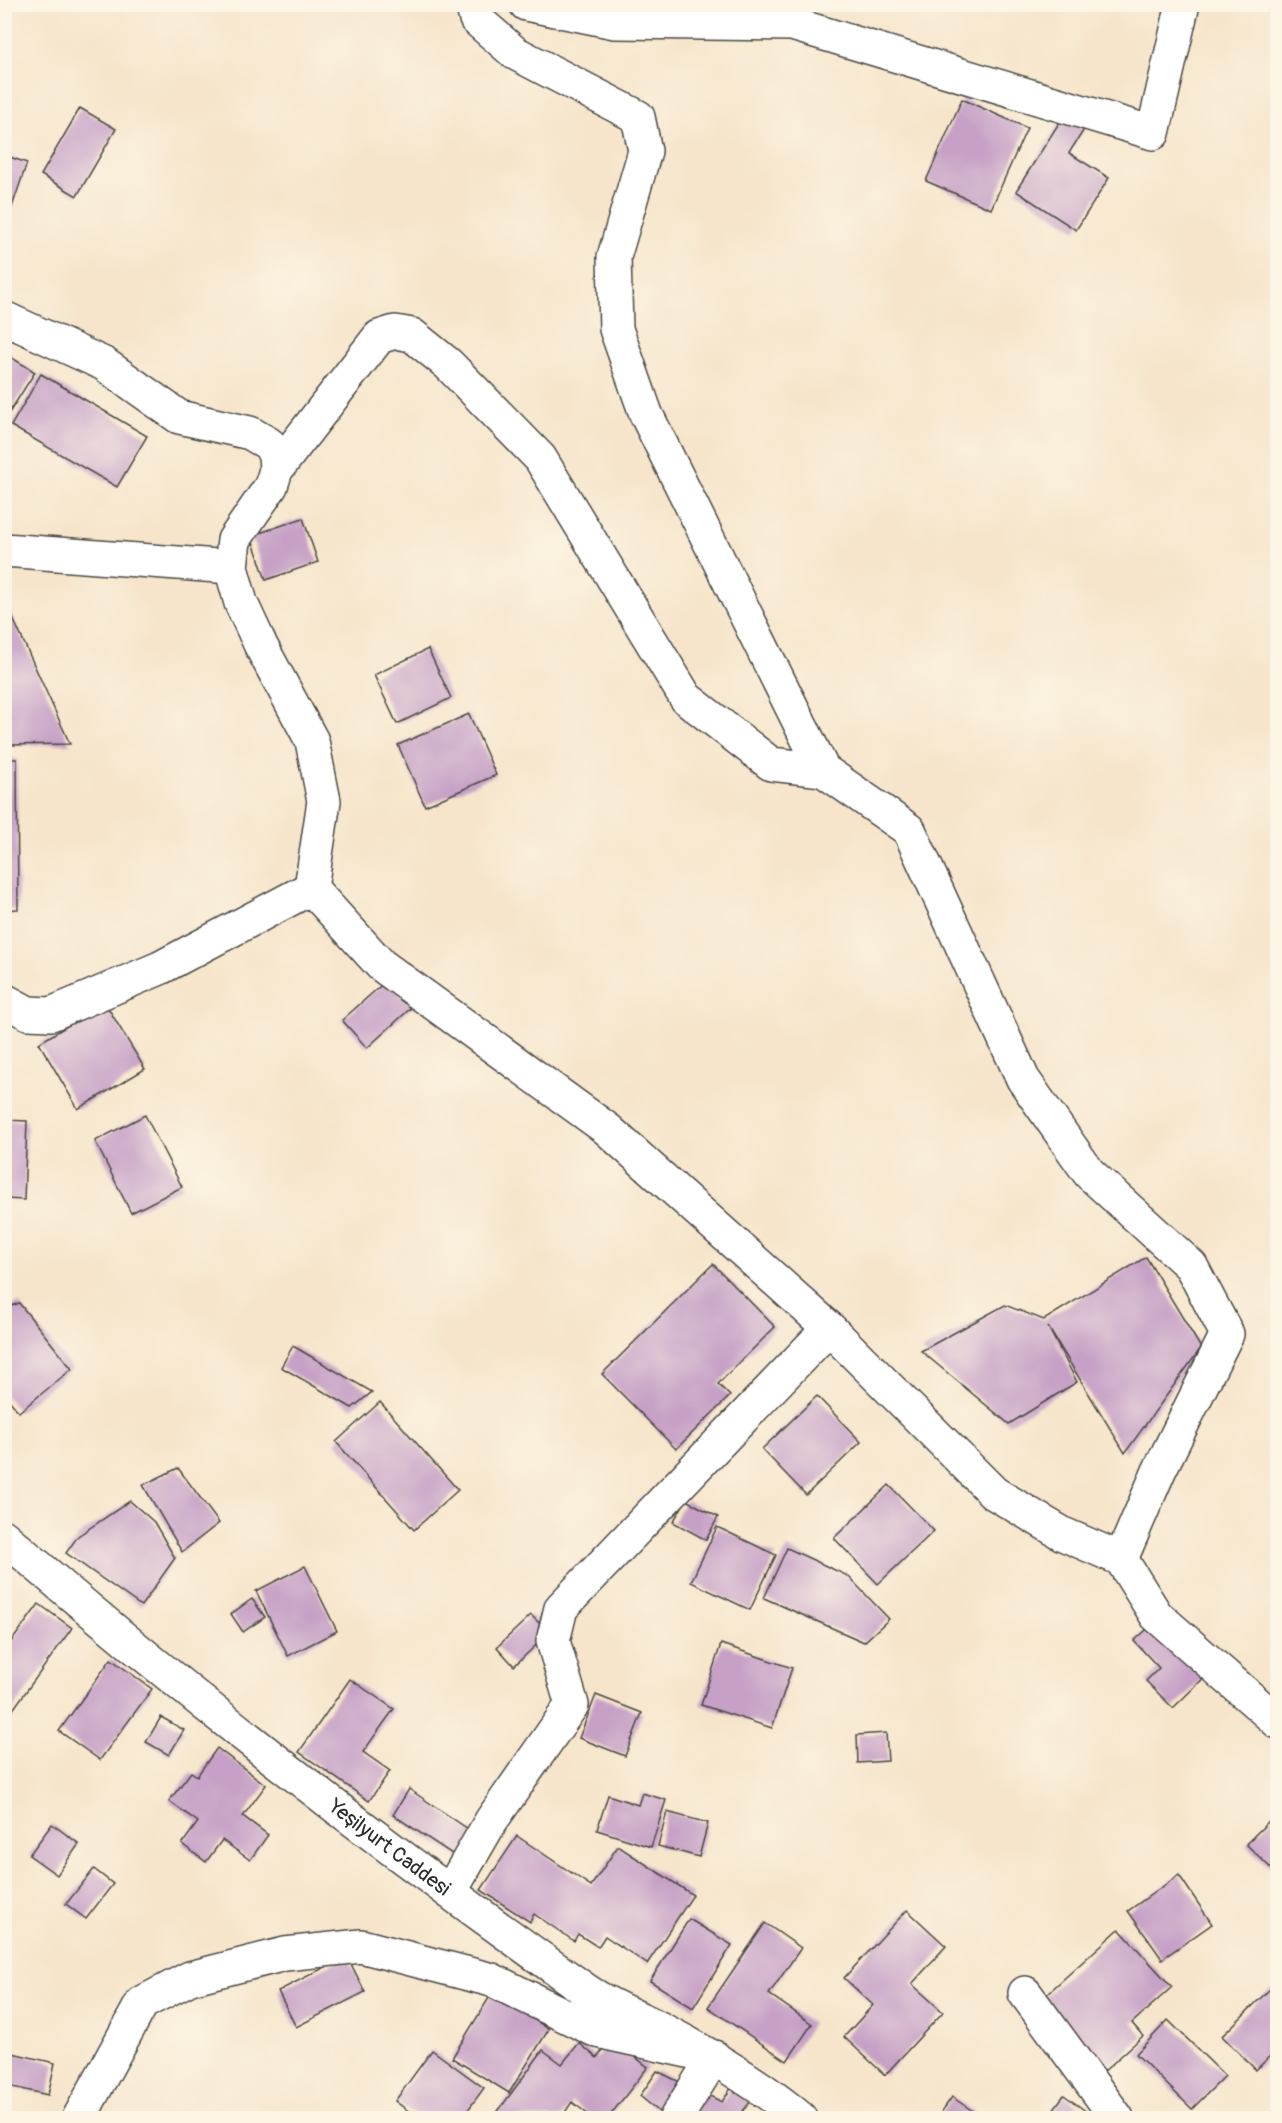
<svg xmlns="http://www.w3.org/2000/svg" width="1282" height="2123" viewBox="0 0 1282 2123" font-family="Pangolin,sans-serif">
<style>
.building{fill:#c6a0c6}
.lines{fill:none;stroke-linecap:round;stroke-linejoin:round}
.street-casing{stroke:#494743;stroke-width:36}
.secondary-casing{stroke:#494743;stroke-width:36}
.street{stroke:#fff;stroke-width:33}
.secondary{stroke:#fff;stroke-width:33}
.labels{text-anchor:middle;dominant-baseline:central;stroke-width:6;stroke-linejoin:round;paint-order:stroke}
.street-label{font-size:21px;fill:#2b2b2b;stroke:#fcf5e5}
</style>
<rect width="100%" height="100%" fill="#fcf5e5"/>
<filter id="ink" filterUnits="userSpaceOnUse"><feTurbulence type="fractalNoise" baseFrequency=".0167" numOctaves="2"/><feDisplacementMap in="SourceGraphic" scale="12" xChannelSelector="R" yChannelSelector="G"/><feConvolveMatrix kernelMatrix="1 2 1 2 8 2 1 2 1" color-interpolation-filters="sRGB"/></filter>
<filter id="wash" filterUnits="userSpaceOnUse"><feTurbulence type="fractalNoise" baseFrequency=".008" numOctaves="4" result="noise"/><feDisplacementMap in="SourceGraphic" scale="24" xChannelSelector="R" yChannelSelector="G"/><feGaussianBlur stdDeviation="1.35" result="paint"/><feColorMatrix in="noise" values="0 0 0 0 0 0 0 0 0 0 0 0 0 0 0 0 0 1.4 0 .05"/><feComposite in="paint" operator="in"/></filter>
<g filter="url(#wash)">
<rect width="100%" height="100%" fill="#f6e5cb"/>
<g id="blocks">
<g class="building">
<polygon points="962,99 1027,128 991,209 926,181"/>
<polygon points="80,108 116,129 77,196 41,175"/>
<polygon points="1064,115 1085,128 1069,153 1109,178 1076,230 1016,191"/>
<polygon points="4,155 27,163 5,227 4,227"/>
<polygon points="4,353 35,372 4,421"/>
<polygon points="41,374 147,436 117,487 11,426"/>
<polygon points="303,518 318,562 266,580 251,536"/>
<polygon points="11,614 70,744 4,745 4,617"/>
<polygon points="428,649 451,698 397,724 374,675"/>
<polygon points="469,714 496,775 425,806 398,745"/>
<polygon points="4,759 17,759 18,909 4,910"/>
<polygon points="387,980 412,1007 367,1048 342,1020"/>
<polygon points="105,1003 145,1069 78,1109 39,1043"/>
<polygon points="145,1115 182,1187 131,1213 95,1141"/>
<polygon points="5,1120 27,1121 24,1200 5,1199"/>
<polygon points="1146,1257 1201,1348 1125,1453 1048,1327 1077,1382 1009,1424 921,1351 1005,1305 1044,1320"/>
<polygon points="713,1264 775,1327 718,1384 730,1396 676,1449 602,1374"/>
<polygon points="4,1301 9,1307 19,1303 72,1369 19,1412 4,1394"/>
<polygon points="293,1346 372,1392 352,1408 281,1367"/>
<polygon points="817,1396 861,1442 806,1495 762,1449"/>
<polygon points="380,1402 458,1490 414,1530 336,1442"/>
<polygon points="178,1468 219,1523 182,1552 143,1485"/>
<polygon points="889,1485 934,1531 878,1584 834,1538"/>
<polygon points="686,1500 718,1517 706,1540 673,1522"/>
<polygon points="130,1501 154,1522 175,1558 141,1606 66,1553 78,1536"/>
<polygon points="717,1527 776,1555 750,1610 691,1582"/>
<polygon points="787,1548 848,1576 889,1619 864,1642 764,1598"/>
<polygon points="305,1566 337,1631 288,1656 256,1591"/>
<polygon points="252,1599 265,1617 243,1632 231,1614"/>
<polygon points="39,1604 72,1628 4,1722 4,1637 11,1642"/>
<polygon points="531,1615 549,1633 514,1666 497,1647"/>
<polygon points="1156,1621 1208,1674 1173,1708 1146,1681 1159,1668 1134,1641"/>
<polygon points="721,1644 792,1668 772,1728 701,1705"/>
<polygon points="111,1659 152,1689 100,1760 59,1731"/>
<polygon points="350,1679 394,1709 363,1752 390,1771 369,1801 299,1752"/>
<polygon points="596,1695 642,1713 625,1756 579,1738"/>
<polygon points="161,1717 184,1730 169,1755 146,1742"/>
<polygon points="886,1733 888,1761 858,1763 857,1735"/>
<polygon points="217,1748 266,1785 243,1816 268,1835 250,1860 222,1840 206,1862 182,1844 198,1822 169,1801 191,1772 197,1776"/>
<polygon points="409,1789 474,1833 458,1858 393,1815"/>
<polygon points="642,1793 666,1800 651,1847 597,1830 608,1795 638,1805"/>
<polygon points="667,1812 708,1823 699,1857 658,1846"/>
<polygon points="1278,1812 1278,1875 1246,1844"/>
<polygon points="52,1824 79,1844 57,1875 29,1855"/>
<polygon points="517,1836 591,1886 618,1846 693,1895 647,1964 605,1936 598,1947 578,1934 574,1941 534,1914 530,1922 481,1890"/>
<polygon points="94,1869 113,1884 86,1919 66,1904"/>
<polygon points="1179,1875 1212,1924 1162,1959 1128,1911"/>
<polygon points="907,1910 946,1946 912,1984 943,2012 885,2075 844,2037 873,2005 844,1978"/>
<polygon points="689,1919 732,1945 693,2008 650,1981"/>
<polygon points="765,1923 801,1948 769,1994 812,2024 787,2061 708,2007"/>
<polygon points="1119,1929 1172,1987 1132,2023 1143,2036 1101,2074 1037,2003"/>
<polygon points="347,1956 365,1992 296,2027 278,1991"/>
<polygon points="1271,1988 1278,1995 1278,2048 1256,2070 1222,2036"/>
<polygon points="492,1993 549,2029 509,2093 452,2058"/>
<polygon points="1168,2020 1225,2076 1192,2109 1136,2054"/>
<polygon points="611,2039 648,2067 608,2118 593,2118 572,2102 561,2118 493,2118 543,2050 562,2064 579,2043 597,2058"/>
<polygon points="432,2050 484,2088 462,2118 418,2118 395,2101"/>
<polygon points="4,2051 55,2063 48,2095 4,2085"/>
<polygon points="657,2071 684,2084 663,2115 640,2096"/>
<polygon points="731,2088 751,2101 738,2117 741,2118 686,2118 704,2093 722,2102"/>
<polygon points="1064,2095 1095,2118 1047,2118"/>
<polygon points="952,2097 983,2118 937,2118"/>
</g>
</g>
</g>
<g filter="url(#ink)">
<use href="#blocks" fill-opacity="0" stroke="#494743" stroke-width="1.5"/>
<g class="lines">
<defs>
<g id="street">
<polyline points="472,4 476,19 515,53 638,117 645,151 614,257 616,329 646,414 823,770 909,830 1023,1079 1089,1173 1191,1266 1227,1334 1159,1471 1121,1559"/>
<polyline points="526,4 615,22 792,24 1153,133 1183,4"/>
<polyline points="4,318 104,364 179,417 250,433 269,444 275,455 276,470"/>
<polyline points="4,550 231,567"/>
<polyline points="823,770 771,764 686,698 540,458 448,364 412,335 395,332 379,337 276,470 271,486 234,540 231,567 241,603 261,646 312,741 324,801 311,888 381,965 607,1129 829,1328 994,1493 1063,1534 1121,1559 1156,1615 1278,1722"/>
<polyline points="4,1000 28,1013 51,1014 160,968 311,888"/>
<polyline points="450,1892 491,1821 572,1705 553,1641 561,1608 829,1328"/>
<polyline points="1025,1993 1117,2118"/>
<polyline points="79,2118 142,2003 190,1978 285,1954 361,1946 492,1980 597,2031 714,2057 676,2118"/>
</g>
<g id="secondary">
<path id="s1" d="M4,1537c186,161 380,311 580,452 22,16 50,26 75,39 50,26 98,54 141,90"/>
</g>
</defs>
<use href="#street" class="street-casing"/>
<use href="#secondary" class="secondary-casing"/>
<use href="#street" class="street"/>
<use href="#secondary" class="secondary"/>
</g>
</g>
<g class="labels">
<g class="street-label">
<text stroke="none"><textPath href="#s1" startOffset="495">Yeşilyurt Caddesi</textPath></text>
</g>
</g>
<rect width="1282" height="2123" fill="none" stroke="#fcf5e5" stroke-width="24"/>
</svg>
